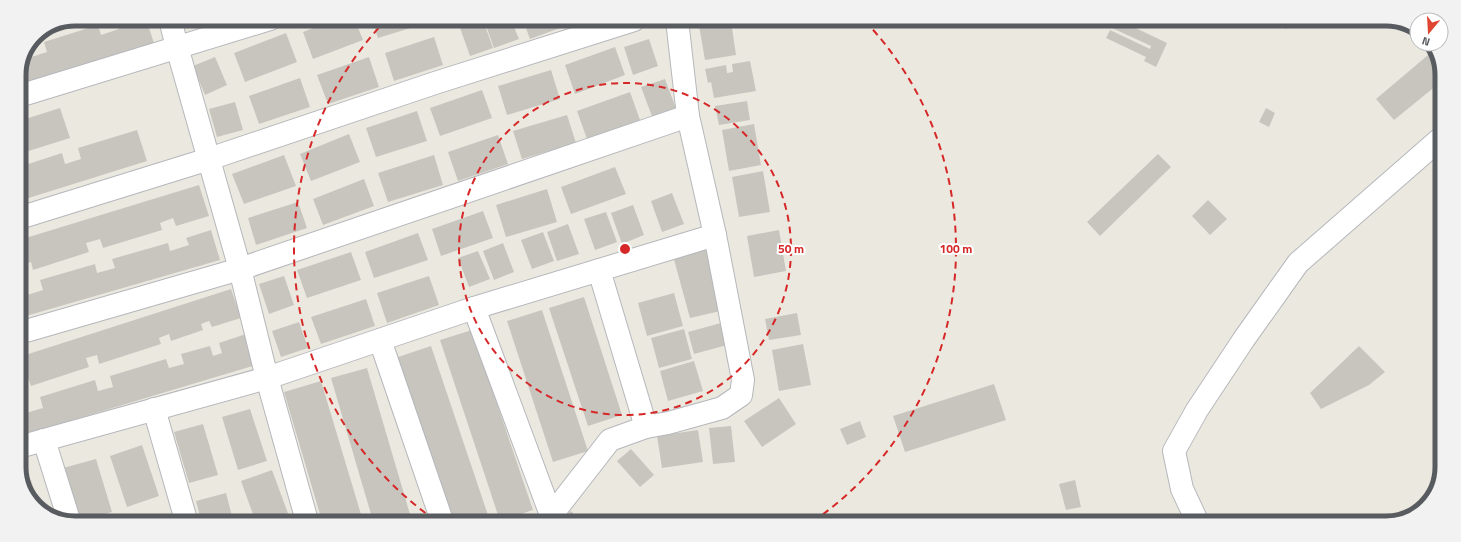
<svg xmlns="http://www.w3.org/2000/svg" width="1461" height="542" viewBox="0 0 1461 542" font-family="'Titillium Web',sans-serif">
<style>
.building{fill:#c8c5bf}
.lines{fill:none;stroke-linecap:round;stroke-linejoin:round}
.minor-casing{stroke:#b5b7bc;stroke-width:24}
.minor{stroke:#fff;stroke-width:22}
.ring{fill:none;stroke:#d62828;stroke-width:2;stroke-dasharray:7 5}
.rim{fill:none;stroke:#585b60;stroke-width:5}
.centre{fill:#d62828;stroke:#fff;stroke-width:2}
.ring-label{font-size:12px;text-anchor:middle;font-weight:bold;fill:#d62828;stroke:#fff;stroke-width:4;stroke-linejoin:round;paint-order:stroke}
</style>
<rect width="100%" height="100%" fill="#ebe9df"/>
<g class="building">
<polygon points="118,19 146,19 154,43 19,84 19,72 27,54 28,58 47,52 44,42 98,25 101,35 119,29 116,20"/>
<polygon points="335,20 355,20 363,40 313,59 303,32"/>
<polygon points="372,20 429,20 430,22 378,38"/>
<polygon points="474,20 483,20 493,48 470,56 459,25"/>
<polygon points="484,20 511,20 519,39 494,48"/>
<polygon points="523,20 582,20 530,39"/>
<polygon points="698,20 731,21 736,55 705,60"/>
<polygon points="1112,21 1121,21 1167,43 1156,67 1144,61 1146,57 1106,38 1110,30 1150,49 1151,46 1110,27"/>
<polygon points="1277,22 1290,22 1286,29 1276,24"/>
<polygon points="286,33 297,62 245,82 234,53"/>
<polygon points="434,37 443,65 394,81 385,53"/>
<polygon points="649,39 658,66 633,75 624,47"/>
<polygon points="615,47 625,75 575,94 565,65"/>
<polygon points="1434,50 1442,71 1442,81 1394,120 1376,99"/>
<polygon points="215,57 227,85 205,95 193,66"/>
<polygon points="369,57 379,87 328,104 317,75"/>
<polygon points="750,61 756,91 714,98 711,82 708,83 705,69 726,65 727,73 733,72 732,64"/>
<polygon points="551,70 560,99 507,115 498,86"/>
<polygon points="300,78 310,107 259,124 249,96"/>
<polygon points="665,79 677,111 653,119 641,87"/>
<polygon points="482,90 492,118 440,136 430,108"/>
<polygon points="630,92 640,120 587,139 577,111"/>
<polygon points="747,101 750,120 719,125 715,106"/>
<polygon points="235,102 243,130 217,137 209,109"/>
<polygon points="60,108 70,138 19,154 19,121"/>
<polygon points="1266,108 1275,113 1269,127 1259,122"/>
<polygon points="417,111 427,141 376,157 366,128"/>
<polygon points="567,115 576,143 522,159 513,131"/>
<polygon points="754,124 761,165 729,171 722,130"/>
<polygon points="137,130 147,161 19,201 19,167 62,153 65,164 81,159 78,148"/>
<polygon points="349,134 360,162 311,181 300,154"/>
<polygon points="498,135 508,164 458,181 448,152"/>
<polygon points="1158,154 1171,167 1100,236 1087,222"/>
<polygon points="284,155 296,186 244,204 232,174"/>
<polygon points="434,155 443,185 388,202 378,173"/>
<polygon points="615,167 626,194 571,214 561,187"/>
<polygon points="763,171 770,212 739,217 732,177"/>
<polygon points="364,179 374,206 323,225 313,199"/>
<polygon points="199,185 209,216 176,226 173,218 160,223 162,230 103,248 100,239 86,243 89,252 33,270 31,262 19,266 19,240"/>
<polygon points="547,189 557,222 506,237 496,205"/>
<polygon points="672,193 684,224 662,232 651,201"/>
<polygon points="1208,200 1227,219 1210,235 1192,216"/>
<polygon points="298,202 307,228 256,245 248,218"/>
<polygon points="633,205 644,235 622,244 611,213"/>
<polygon points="483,211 493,238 441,256 432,229"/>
<polygon points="606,212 617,242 595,250 584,219"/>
<polygon points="568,224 579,254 557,261 547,232"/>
<polygon points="211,230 220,260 19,318 19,286 23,285 27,295 43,290 40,280 95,264 97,273 115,268 112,259 168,243 170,251 189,245 186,238"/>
<polygon points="779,230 786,271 754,277 747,236"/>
<polygon points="543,232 554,261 532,269 521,240"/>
<polygon points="418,233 428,260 374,278 365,252"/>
<polygon points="503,243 514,272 494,280 483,251"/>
<polygon points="708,247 725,310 690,318 673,256"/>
<polygon points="478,251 490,279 469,287 458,258"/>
<polygon points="351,252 361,280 307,298 297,270"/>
<polygon points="284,276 294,305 269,314 259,284"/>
<polygon points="429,276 439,305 387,323 377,293"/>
<polygon points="231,289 241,318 212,327 209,321 201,324 203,330 171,341 169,334 159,338 161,344 99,364 97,355 86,358 89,367 31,386 28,378 19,381 19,357"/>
<polygon points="674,293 683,326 647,336 638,303"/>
<polygon points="584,297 622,415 588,426 549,308"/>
<polygon points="366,299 375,326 321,344 311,317"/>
<polygon points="542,310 588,451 553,462 507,321"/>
<polygon points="797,313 801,335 769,340 765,319"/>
<polygon points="299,322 308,348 281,357 272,331"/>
<polygon points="721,323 727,345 694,354 688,332"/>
<polygon points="684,329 692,359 659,368 651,338"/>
<polygon points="472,330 533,510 500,521 440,340"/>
<polygon points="246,334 256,365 19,436 19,403 23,401 26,413 43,408 40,397 95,380 98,391 113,387 110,376 166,359 169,368 184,364 181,354 210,346 213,356 222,353 219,343"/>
<polygon points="803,344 811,385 779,391 772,350"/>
<polygon points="431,346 490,521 451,521 395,358"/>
<polygon points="1359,346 1385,372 1369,385 1321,409 1310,393"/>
<polygon points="694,361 703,391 668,401 660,371"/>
<polygon points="367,368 412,521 373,521 331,378"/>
<polygon points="321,381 363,521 322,521 284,392"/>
<polygon points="994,384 1006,420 905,452 893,416"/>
<polygon points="779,398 796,424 762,447 744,421"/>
<polygon points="250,409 267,461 238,470 222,417"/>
<polygon points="860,421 866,437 847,445 840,429"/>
<polygon points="203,424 218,475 189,483 174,432"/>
<polygon points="731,426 735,462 713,464 709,428"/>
<polygon points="698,430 703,462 662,468 657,436"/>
<polygon points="142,445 159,496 127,507 110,456"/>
<polygon points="631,449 654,475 640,487 617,461"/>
<polygon points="96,459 112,512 83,520 78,520 63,468"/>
<polygon points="272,470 289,516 278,520 255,520 241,481"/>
<polygon points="31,480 39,507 31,501 23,482"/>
<polygon points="1075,480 1081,507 1066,510 1059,484"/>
<polygon points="226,493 233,520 201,520 196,501"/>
<polygon points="571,511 580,521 561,521"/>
</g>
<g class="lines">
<defs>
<g id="minor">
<polyline points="170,19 177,47 240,269 267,378 307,521"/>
<polyline points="19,96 270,19"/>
<polyline points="19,218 209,159 435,83 634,20"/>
<polyline points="599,270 646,427"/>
<polyline points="474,308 551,515"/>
<polyline points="19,333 240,269 688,116"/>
<polyline points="380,340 442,521"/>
<polyline points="154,409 186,520"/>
<polyline points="44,440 69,520"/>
<polyline points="19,447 267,378 474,308 715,235"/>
<polyline points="547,521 610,440 646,427 668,423 722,408 741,395 743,380 715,235 688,116 677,20"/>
<polyline points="1198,523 1182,489 1174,451 1197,410 1244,339 1298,263 1441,138"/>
</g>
</defs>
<use href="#minor" class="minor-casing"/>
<use href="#minor" class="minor"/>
</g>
<g class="ring">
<circle cx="625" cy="249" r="166"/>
<path d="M435 520A331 331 0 0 1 385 21M865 21A331 331 0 0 1 815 520"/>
</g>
<path d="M0 0H1461V542H0ZM75 26H1386A49 49 0 0 1 1435 75V467A49 49 0 0 1 1386 516H75A49 49 0 0 1 26 467V75A49 49 0 0 1 75 26Z" fill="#f2f2f2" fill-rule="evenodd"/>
<path class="rim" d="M75 26H1386A49 49 0 0 1 1435 75V467A49 49 0 0 1 1386 516H75A49 49 0 0 1 26 467V75A49 49 0 0 1 75 26Z"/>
<circle cx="625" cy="249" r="6" class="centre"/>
<g class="ring-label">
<text x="791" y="253">50 m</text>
<text x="956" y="253">100 m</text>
</g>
<g transform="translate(1429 32) rotate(198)"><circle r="19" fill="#ffffff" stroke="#bcbdbf"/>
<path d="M0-3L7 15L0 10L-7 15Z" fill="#df4531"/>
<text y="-6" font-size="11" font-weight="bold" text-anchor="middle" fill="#585b60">N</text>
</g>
</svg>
